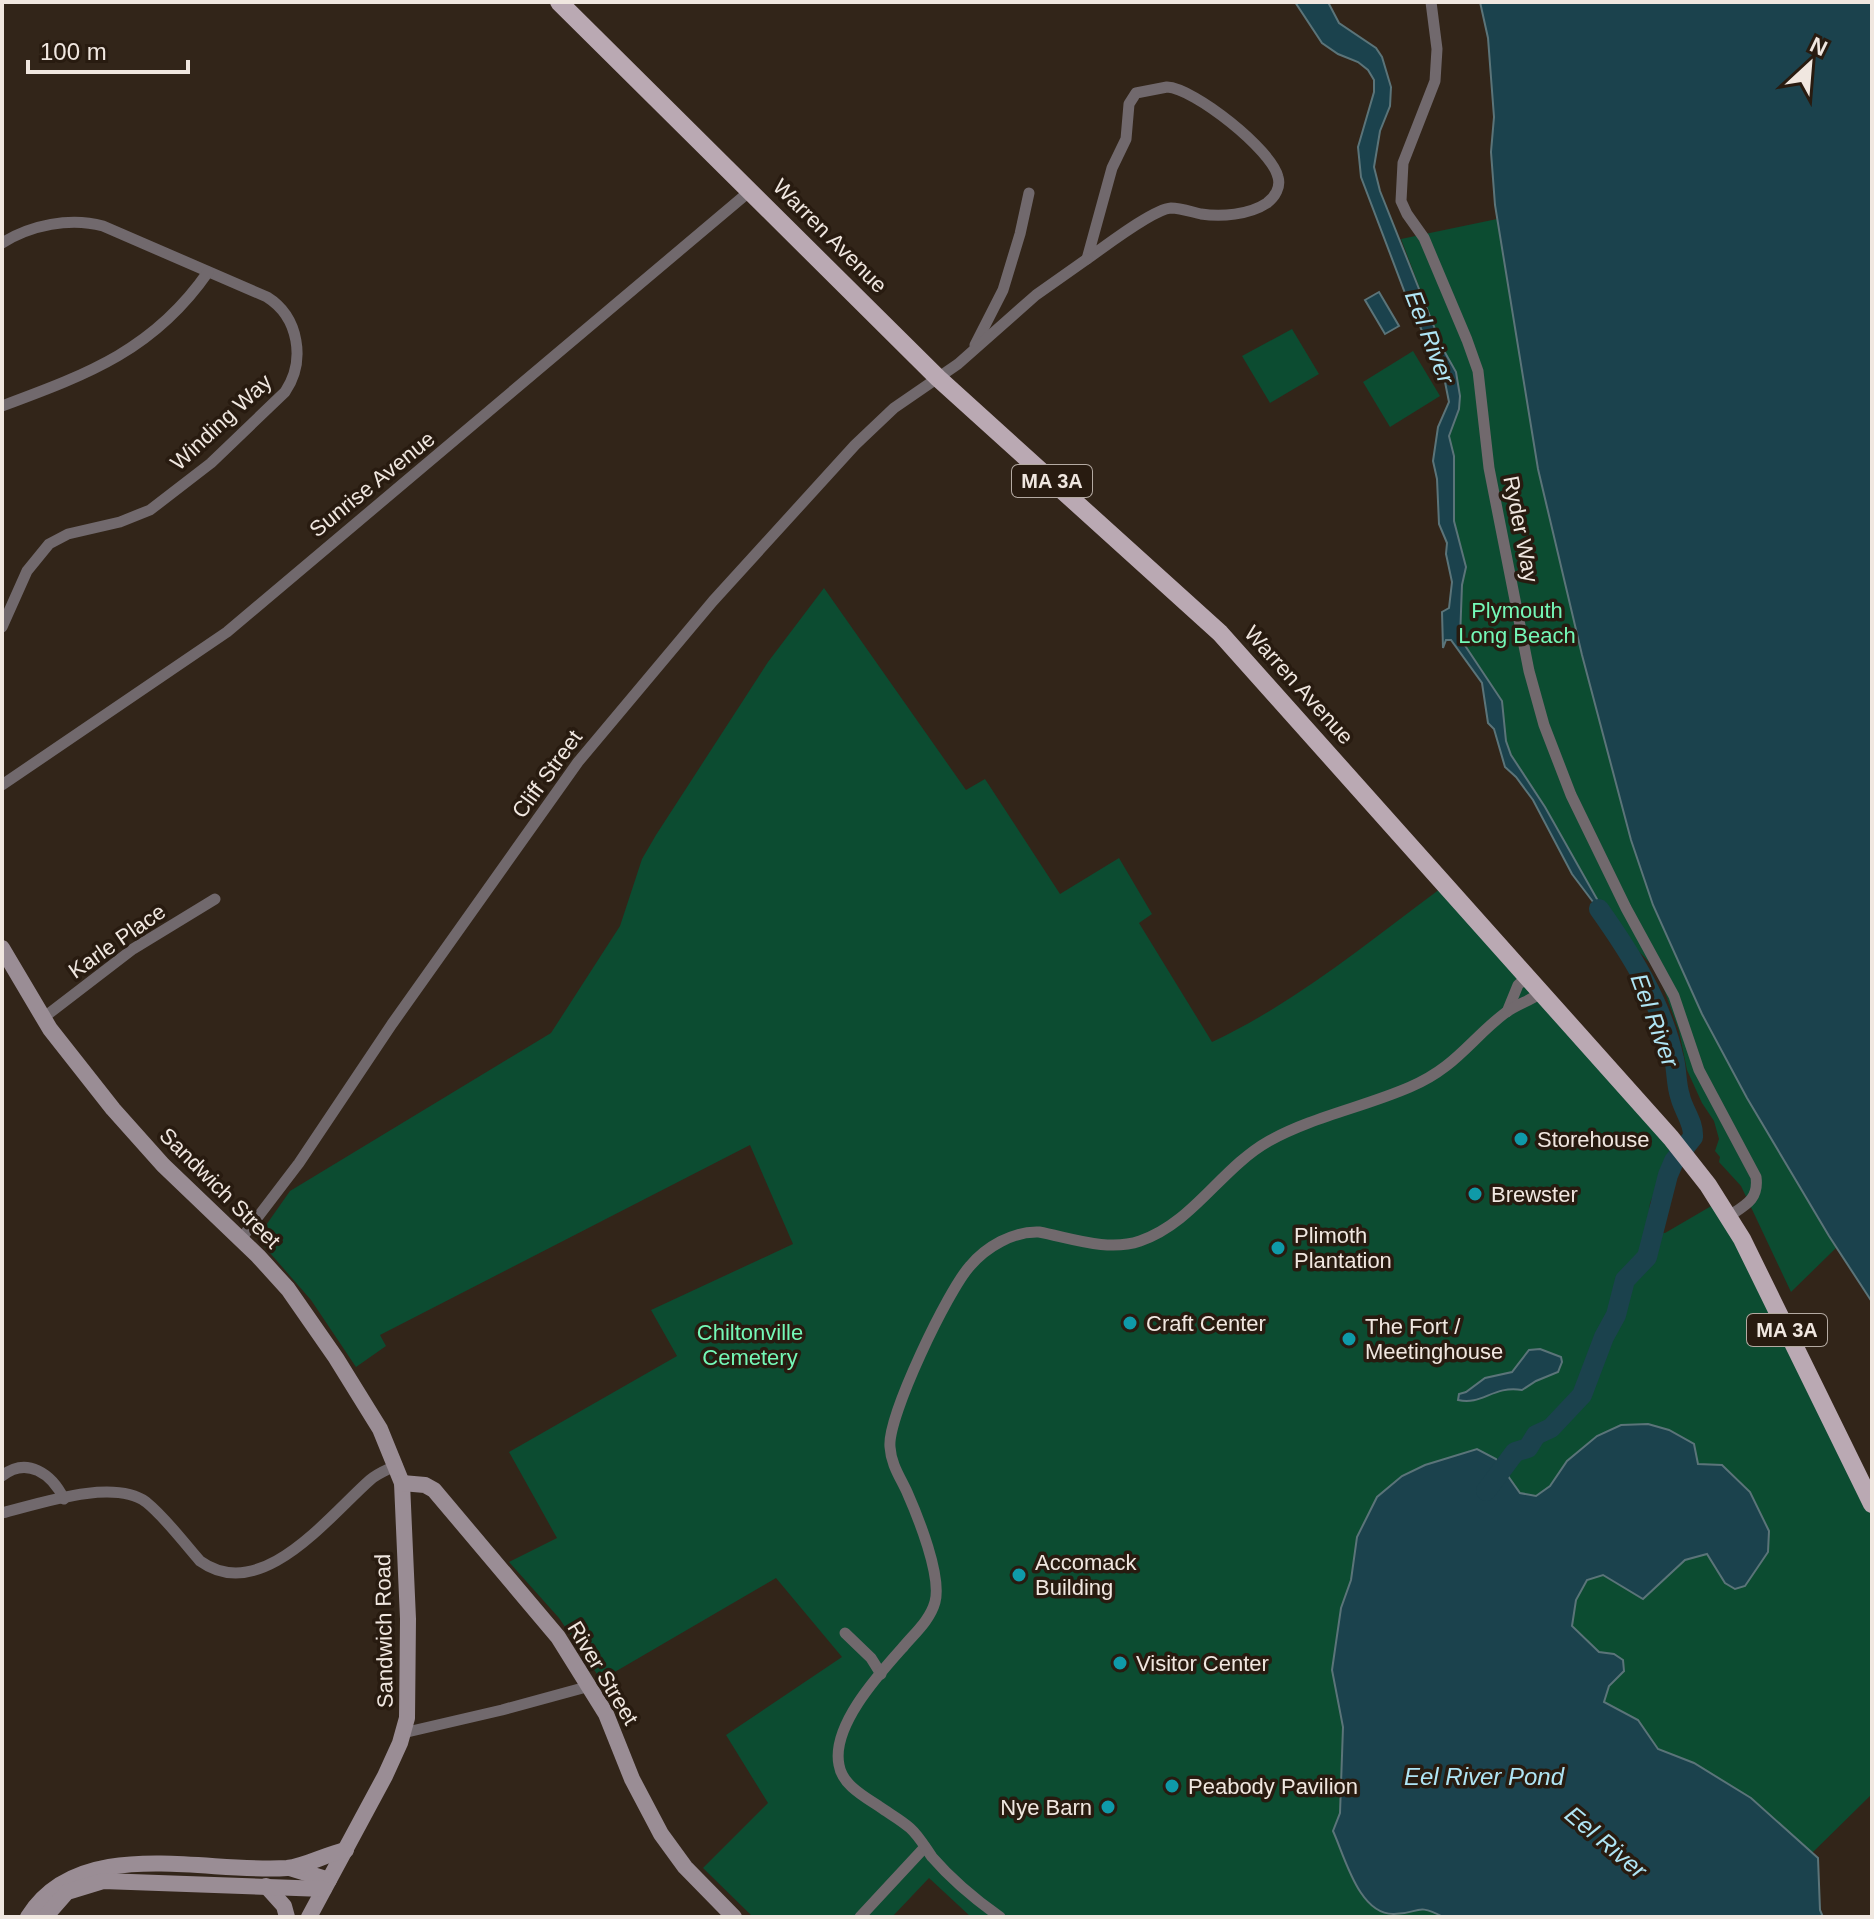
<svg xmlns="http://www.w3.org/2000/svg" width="1874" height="1919" viewBox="0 0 1874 1919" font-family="Helvetica,sans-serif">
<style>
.green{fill:#0c4c31}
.water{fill:#1b424d;stroke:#5b7479;stroke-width:2}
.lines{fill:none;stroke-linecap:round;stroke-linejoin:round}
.river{stroke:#1b424d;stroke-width:20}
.street{stroke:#71696d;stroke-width:11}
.secondary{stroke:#9a8d95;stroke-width:16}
.primary{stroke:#baa9b3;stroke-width:18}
.culture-dot{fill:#0f9aa8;stroke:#281b10;stroke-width:3}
.labels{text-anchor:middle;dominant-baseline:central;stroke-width:7;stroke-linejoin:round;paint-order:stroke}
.shield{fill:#281b10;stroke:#b4aaa2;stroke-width:2}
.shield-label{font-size:20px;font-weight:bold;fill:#f0e7e0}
.street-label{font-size:22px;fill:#f0e7e0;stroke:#281b10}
.park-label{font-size:22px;fill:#74f8b7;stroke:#281b10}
.poi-label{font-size:22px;fill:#f0e7e0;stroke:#281b10;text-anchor:start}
.water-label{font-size:24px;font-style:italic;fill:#afe5f5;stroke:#281b10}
</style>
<rect width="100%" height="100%" fill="#322519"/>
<g class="green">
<polygon points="1497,219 1538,469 1631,840 1653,905 1702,1014 1747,1098 1836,1248 1791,1292 1741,1186 1719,1162 1720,1157 1715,1151 1719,1139 1714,1121 1702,1103 1687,1070 1679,1031 1661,981 1650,963 1619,931 1600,905 1545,807 1511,755 1506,741 1502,701 1460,638 1462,585 1466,566 1454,522 1454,456 1449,436 1460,403 1456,372 1443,349 1401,239"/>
<polygon points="1292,329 1319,374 1270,403 1242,356"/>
<polygon points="1413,351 1440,396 1390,427 1363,382"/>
<path d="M824,588l142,202 19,-11 75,115 59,-36 33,56 -13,9 73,119c83,-39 155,-99 228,-153l231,261 -21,53 -4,31 19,-1 48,-28 30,53 129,258v278l-60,59 -61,-55 -57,-35 -36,-14 -20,-29 -34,-18 5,-16 15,-15 -10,-17 -15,-2 -27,-26 4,-26 11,-20 16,-5 40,24 42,-39 22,-7 18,30 44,-52 -19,-39 -28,-27 -155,-4 -17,25 -14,10 -16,-3 -24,-34 -139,78 -6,43 -10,28 -9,62 11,57 -3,86 -7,18 58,84 35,-7 17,9h-472l-42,-39 -37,39h-139l-50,-49 65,-65 -42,-68 116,-78 -66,-79 -175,102 -42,-62 -50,-56 48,-24 -48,-86 168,-96 -26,-46 142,-66 -43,-99 -370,190 6,11 -30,21 -45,-67 -54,-62 33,-47 261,-158 69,-107 22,-67 14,-24 112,-173z"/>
</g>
<g class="water">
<polygon points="1295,2 1328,2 1339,23 1376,48 1382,57 1391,87 1390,106 1380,131 1374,167 1380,191 1443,349 1456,372 1460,396 1459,409 1449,436 1454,456 1454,521 1466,567 1462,585 1460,638 1502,701 1506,741 1511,755 1545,807 1615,931 1572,874 1533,800 1516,777 1505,767 1494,729 1488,723 1482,683 1451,640 1446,640 1443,648 1442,612 1449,608 1452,582 1446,554 1447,543 1439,524 1437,479 1433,461 1438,427 1449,402 1445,382 1405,293 1361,177 1358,147 1374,92 1374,80 1368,70 1358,62 1338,54 1322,43"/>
<polygon points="1480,2 1872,2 1872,1302 1829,1236 1747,1098 1702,1014 1653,905 1631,840 1582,655 1538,469 1495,205 1491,152 1494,117 1488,38"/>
<polygon points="1379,292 1399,326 1385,334 1365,300"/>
<path d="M1540,1349l21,8 1,5 -4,10 -22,9 -14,9c-29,-5 -40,16 -64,10l1,-6 7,-2 19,-14 27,-6 17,-22z"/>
<path d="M1648,1424l21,6 25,14 4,20 24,1 28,27 19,39 -1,21 -23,34 -10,3 -10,-6 -18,-29 -22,6 -42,39 -40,-24 -16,5 -11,20 -4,26 27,26 15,2 9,6 1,11 -15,15 -5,16 34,18 20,29 36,14 57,35 67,60 2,52 3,7h-380c-28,-15 -23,-3 -49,-3 -35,1 -49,-57 -61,-83l7,-18 3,-86 -11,-57 9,-62 10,-28 6,-43 20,-40 25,-21 23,-11 52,-16 19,10 24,34 16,3 14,-10 17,-25 30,-25 24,-11z"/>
</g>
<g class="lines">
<path class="river" d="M1486,1491l29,-39 13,-4 8,-13 15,-7 31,-33 22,-58 12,-22 9,-35 22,-23 21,-82 6,-14 19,-24c1,-15 -10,-27 -13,-41 -4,-12 -3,-25 -6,-37 -12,-56 -43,-105 -75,-150"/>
<g class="street">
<path d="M1431,2l6,47 -2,32 -32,82 -2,38 6,13 17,24 43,102 11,31 11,97 40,203 15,54 27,70 55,113 48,88 25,74 57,107c3,22 -10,28 -27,39"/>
<path d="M1167,87c27,1 105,63 111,90 3,10 -3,20 -11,26 -18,12 -46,14 -66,11 -9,-2 -21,-6 -30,-6 -18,1 -68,40 -84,51l25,-91 14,-29 3,-35 7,-11z"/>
<path d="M2,243c29,-18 68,-26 101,-17l164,71c32,20 39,64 18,95l-74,71 -61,47 -30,12 -52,12 -19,10 -22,27 -25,56"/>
<polyline points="975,345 1003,290 1020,234 1029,193"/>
<path d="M2,406c86,-32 152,-56 206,-134"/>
<polyline points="2,785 227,632 750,191"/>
<polyline points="1507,1012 1518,985 1528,976"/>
<polyline points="43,1018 133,949 215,899"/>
<polyline points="241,1239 299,1163 392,1024 578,762 713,601 855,445 894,408 958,364 1036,295 1087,259"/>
<path d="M2,1476c25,-20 50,-2 62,23"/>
<path d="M2,1513c36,-9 111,-35 144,-11 20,16 37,40 54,59 61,44 128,-44 170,-81 8,-7 17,-10 27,-15"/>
<polyline points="845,1633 871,1658 881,1674"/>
<polyline points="403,1733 502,1710 590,1686"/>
<polyline points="860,1917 925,1847"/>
<path d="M1000,1917c-24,-17 -49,-38 -68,-60 -7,-10 -13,-21 -22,-29 -9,-8 -20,-14 -30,-21 -15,-10 -38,-22 -41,-42 -8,-39 40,-91 65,-119 11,-13 26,-26 31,-44 7,-26 -17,-85 -28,-110 -7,-15 -16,-28 -17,-45 -3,-30 58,-157 80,-181 16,-19 43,-35 69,-34 32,6 69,20 101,9 53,-18 81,-73 129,-100 43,-24 95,-34 141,-54 45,-19 60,-47 95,-74 12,-9 25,-12 37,-21"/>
</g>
<g class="secondary">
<polyline points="2,948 50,1029 113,1109 163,1165 258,1256 288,1289 336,1358 380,1429 402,1483 408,1619 407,1718 400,1743 385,1776 309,1917"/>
<polyline points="402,1483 425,1485 434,1490 558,1637 606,1714 632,1779 661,1834 685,1867 734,1917"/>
<polyline points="290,1868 329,1880"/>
<polyline points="266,1886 284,1906 287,1917"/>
<path d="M28,1917c52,-83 178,-43 259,-49 19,-2 39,-14 59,-18"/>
<polyline points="45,1917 67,1892 103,1881 324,1889"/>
</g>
<polyline class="primary" points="559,2 938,378 1220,633 1671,1138 1708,1185 1742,1239 1872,1504"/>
</g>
<g class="culture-dot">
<circle cx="1521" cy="1139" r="8"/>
<circle cx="1475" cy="1194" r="8"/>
<circle cx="1278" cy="1248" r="8"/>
<circle cx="1130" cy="1323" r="8"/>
<circle cx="1349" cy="1339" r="8"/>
<circle cx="1019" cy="1575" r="8"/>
<circle cx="1120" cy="1663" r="8"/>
<circle cx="1172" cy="1786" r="8"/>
<circle cx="1108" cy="1807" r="8"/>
</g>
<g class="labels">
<g class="shield">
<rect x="1012" y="465" width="80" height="32" rx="6"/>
<rect x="1747" y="1314" width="80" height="32" rx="6"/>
</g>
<g class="shield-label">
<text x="1052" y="481">MA 3A</text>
<text x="1787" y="1330">MA 3A</text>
</g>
<g class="street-label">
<text transform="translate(830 236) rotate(45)">Warren Avenue</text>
<text transform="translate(221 422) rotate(-43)">Winding Way</text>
<text transform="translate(372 484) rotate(-39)">Sunrise Avenue</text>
<text transform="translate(1521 529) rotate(79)">Ryder Way</text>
<text transform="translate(1299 685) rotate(48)">Warren Avenue</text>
<text transform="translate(547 774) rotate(-54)">Cliff Street</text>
<text transform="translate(117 941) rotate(-35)">Karle Place</text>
<text transform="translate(220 1188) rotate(45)">Sandwich Street</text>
<text transform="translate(384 1631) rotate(-91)">Sandwich Road</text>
<text transform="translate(603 1673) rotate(59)">River Street</text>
</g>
<g class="park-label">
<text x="1517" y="610">Plymouth<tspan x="1517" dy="25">Long Beach</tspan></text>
<text x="750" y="1332">Chiltonville<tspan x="750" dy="25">Cemetery</tspan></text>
</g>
<g class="poi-label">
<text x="1537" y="1139">Storehouse</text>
<text x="1491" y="1194">Brewster</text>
<text x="1294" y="1235">Plimoth<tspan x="1294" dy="25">Plantation</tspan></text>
<text x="1146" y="1323">Craft Center</text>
<text x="1365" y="1326">The Fort /<tspan x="1365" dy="25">Meetinghouse</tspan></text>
<text x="1035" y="1562">Accomack<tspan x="1035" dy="25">Building</tspan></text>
<text x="1136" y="1663">Visitor Center</text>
<text x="1188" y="1786">Peabody Pavilion</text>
<text x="1092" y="1807" text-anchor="end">Nye Barn</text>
</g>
<g class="water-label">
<text transform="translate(1430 337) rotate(69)">Eel River</text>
<text transform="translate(1655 1020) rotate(70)">Eel River</text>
<text x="1484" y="1776">Eel River Pond</text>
<text transform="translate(1606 1842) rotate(40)">Eel River</text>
</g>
</g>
<rect width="1874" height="1919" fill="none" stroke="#f0e7e0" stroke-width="8"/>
<g transform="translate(1810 64) rotate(26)" stroke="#281b10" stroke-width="6" paint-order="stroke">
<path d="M0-6L14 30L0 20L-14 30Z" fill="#f0e7e0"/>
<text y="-12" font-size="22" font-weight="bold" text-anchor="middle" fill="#f0e7e0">N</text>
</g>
<path d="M28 60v12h160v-12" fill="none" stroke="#f0e7e0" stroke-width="4"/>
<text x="40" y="60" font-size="24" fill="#f0e7e0" stroke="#281b10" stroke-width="6" paint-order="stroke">100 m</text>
</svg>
